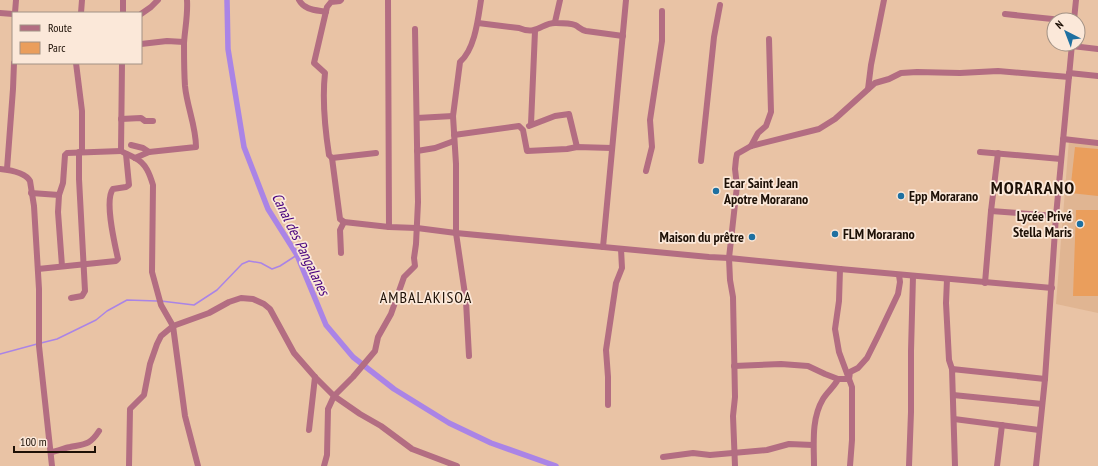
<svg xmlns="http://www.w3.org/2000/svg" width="1098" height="466" viewBox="0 0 1098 466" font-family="'PT Sans Narrow',sans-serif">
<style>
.built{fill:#e0b592}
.green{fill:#ea9e5c}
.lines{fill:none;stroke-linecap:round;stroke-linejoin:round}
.stream{stroke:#aa84e6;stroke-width:1.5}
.canal{stroke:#aa84e6;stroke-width:5.5}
.minor{stroke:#b36d82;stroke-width:6}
.poi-dot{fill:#1e70a1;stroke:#fbe8d9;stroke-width:1.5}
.labels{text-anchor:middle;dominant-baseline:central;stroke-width:3.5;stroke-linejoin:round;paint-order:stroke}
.poi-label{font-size:14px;font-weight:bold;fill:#1d1006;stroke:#fbe8d9;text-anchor:start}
.water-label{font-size:15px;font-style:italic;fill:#47007e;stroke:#fbe8d9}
.quarter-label{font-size:16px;letter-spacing:1px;fill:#1d1006;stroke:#fbe8d9}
.district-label{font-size:18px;font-weight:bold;letter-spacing:1px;fill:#1d1006;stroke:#fbe8d9}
</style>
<rect width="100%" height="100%" fill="#e9c3a5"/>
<polygon class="built" points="1069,140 1098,143 1098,313 1056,304"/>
<g class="green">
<polygon points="1075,147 1098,149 1098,196 1070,193"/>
<polygon points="1076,210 1098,210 1098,296 1073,296"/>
</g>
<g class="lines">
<g class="stream">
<polyline points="161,301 194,305 217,290 242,264 249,261 261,263 272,269 280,266 297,255"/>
<polyline points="41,343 57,339 96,320 107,311 127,300 157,301"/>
<polyline points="0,354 37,344"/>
</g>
<polyline class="canal" points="227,0 228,49 244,147 268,209 297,255 326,325 353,357 394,389 449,423 491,443 556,466"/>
<g class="minor">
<polyline points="123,0 123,13"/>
<path d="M299,0c5,10 17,10 27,12"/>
<path d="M341,0l-1,1 -9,1 -4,5 -13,56 11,10c-3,27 0,56 4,82l3,3 8,61 4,3 45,5 28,1 39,5 253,24 20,1 111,11 212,19"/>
<polyline points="388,0 389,227"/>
<polyline points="0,13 13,14"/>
<polyline points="15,13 16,0"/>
<polyline points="81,13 82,0"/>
<polyline points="141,14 151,7 158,0"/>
<polyline points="1005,14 1062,20"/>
<polyline points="1074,20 1076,0"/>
<polyline points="555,22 560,0"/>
<path d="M478,23l41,5c19,8 23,-6 37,-5 5,0 14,0 19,2 4,2 6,5 11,6l37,5"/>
<polyline points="141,44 167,41 184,42"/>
<polyline points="1072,46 1098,49"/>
<polyline points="76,63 82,111 82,152"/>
<path d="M122,63l-1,88c5,3 9,4 14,7 11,5 15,17 18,27l-1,87 9,33 12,21 12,90 13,50"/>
<polyline points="1069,73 1098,76"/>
<polyline points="868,89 871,65 884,0"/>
<polyline points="417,118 453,116"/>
<polyline points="121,119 141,118 145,121 153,121"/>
<polyline points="531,124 535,31"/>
<polyline points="529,126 555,116 569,114 577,147"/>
<polyline points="454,135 519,126 523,130 527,151 567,149 577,147 612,148"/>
<polyline points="1063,139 1098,143"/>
<path d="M131,145l12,3 6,4 47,-5c0,-21 -9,-40 -11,-61 -1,-14 -1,-29 -1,-43 1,-15 4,-28 3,-43"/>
<polyline points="751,146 758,133 766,126 771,112 769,39"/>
<polyline points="417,151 435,148 454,141"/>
<polyline points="980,152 1061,159"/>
<polyline points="135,158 149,152"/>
<polyline points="332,158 376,153"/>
<polyline points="701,161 714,37 720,5"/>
<path d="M0,169c10,1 25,3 30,12l4,25 5,83v57l13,120"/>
<polyline points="7,169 13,89 14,63"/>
<polyline points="646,171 652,147 650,120 662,41 662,11"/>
<polyline points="31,193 59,195 63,183 65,155 67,153 121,151"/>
<polyline points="59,195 58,212 62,266"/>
<polyline points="991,211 1056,216"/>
<polyline points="603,247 626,0"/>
<polyline points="341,253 340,230 344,222"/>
<path d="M38,269l78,-8 2,-2c-3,-14 -14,-59 -5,-70l13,-2 3,-2 -3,-31"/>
<polyline points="840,269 839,301 835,329 839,352 852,387 852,440 850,466"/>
<polyline points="947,279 946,303 949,360 952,369"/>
<polyline points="985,283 991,211 998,153"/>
<polyline points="71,298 82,296 85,291 79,179 79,152"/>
<path d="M469,356l-3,-55 -10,-68v-69l-3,-48 7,-54c15,-13 18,-43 21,-62"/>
<polyline points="734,366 781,364 808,366 825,374 838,379 849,379 850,372 858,368 867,358 878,336 898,294 900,282 899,275"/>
<polyline points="953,395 1042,404"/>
<polyline points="608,405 608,377 606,350 616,283 622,268 621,249"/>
<polyline points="954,419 1039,430"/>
<polyline points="309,430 315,377"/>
<path d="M51,452c7,-1 13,-4 19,-5 15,-3 20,-2 29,-16"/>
<polyline points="663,457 693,453 710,455 767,450 789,444 813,445"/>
<polyline points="129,466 130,409 144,395 150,364 157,344 161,336 173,326 209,313 229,302 241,298 253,299 264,304 270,309 294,353 315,377 334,396 360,414 381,426 412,449 457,466"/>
<polyline points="324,466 327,455 328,409 334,396 353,377 375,351 378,337 391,314 404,277 415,266 414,258 416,244 418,202 415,29"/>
<polyline points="735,466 733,416 735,397 733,297 730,280 729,258 737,186 735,169 736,159 737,154 751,146 819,129 835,119 875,83 889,79 901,73 917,72 960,73 998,71 1069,77"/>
<path d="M814,466c0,-22 -3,-47 9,-67 4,-7 12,-13 15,-20"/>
<polyline points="909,466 911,412 911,351 913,276"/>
<polyline points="955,466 952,369 1045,379"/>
<polyline points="997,466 1002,425"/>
<polyline points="1036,466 1045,379 1056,216 1072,44"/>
</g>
</g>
<g class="poi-dot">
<circle cx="716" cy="191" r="4"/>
<circle cx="901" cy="196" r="4"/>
<circle cx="1080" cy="224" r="4"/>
<circle cx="835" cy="234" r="4"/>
<circle cx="752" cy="237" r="4"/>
</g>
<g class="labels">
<g class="poi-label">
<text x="724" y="183">Ecar Saint Jean<tspan x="724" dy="16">Apotre Morarano</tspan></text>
<text x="909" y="196">Epp Morarano</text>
<text x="1072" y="216" text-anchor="end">Lycée Privé<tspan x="1072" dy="16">Stella Maris</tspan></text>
<text x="843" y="234">FLM Morarano</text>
<text x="744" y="237" text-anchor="end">Maison du prêtre</text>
</g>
<g class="water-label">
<text transform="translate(301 244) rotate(64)">Canal des Pangalanes</text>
</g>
<g class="quarter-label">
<text x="426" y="297">AMBALAKISOA</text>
</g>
<g class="district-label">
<text x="1033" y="187">MORARANO</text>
</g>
</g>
<rect x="12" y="12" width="130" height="52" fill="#fbe8d9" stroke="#a29285"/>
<rect x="20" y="25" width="20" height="6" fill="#b36d82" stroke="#a29285"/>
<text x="48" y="32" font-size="12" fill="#1d1006">Route</text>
<rect x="20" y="42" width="20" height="12" fill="#ea9e5c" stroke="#a29285"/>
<text x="48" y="52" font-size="12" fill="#1d1006">Parc</text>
<g transform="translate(1066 32) rotate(318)"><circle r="19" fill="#fbe8d9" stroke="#a29285"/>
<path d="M0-3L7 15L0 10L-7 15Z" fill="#1e70a1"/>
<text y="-6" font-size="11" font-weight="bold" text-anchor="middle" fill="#1d1006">N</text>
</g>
<path d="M14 446v6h81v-6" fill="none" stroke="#1d1006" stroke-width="2"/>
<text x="20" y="446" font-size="12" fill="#1d1006" stroke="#fbe8d9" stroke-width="3" paint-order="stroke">100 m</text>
</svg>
